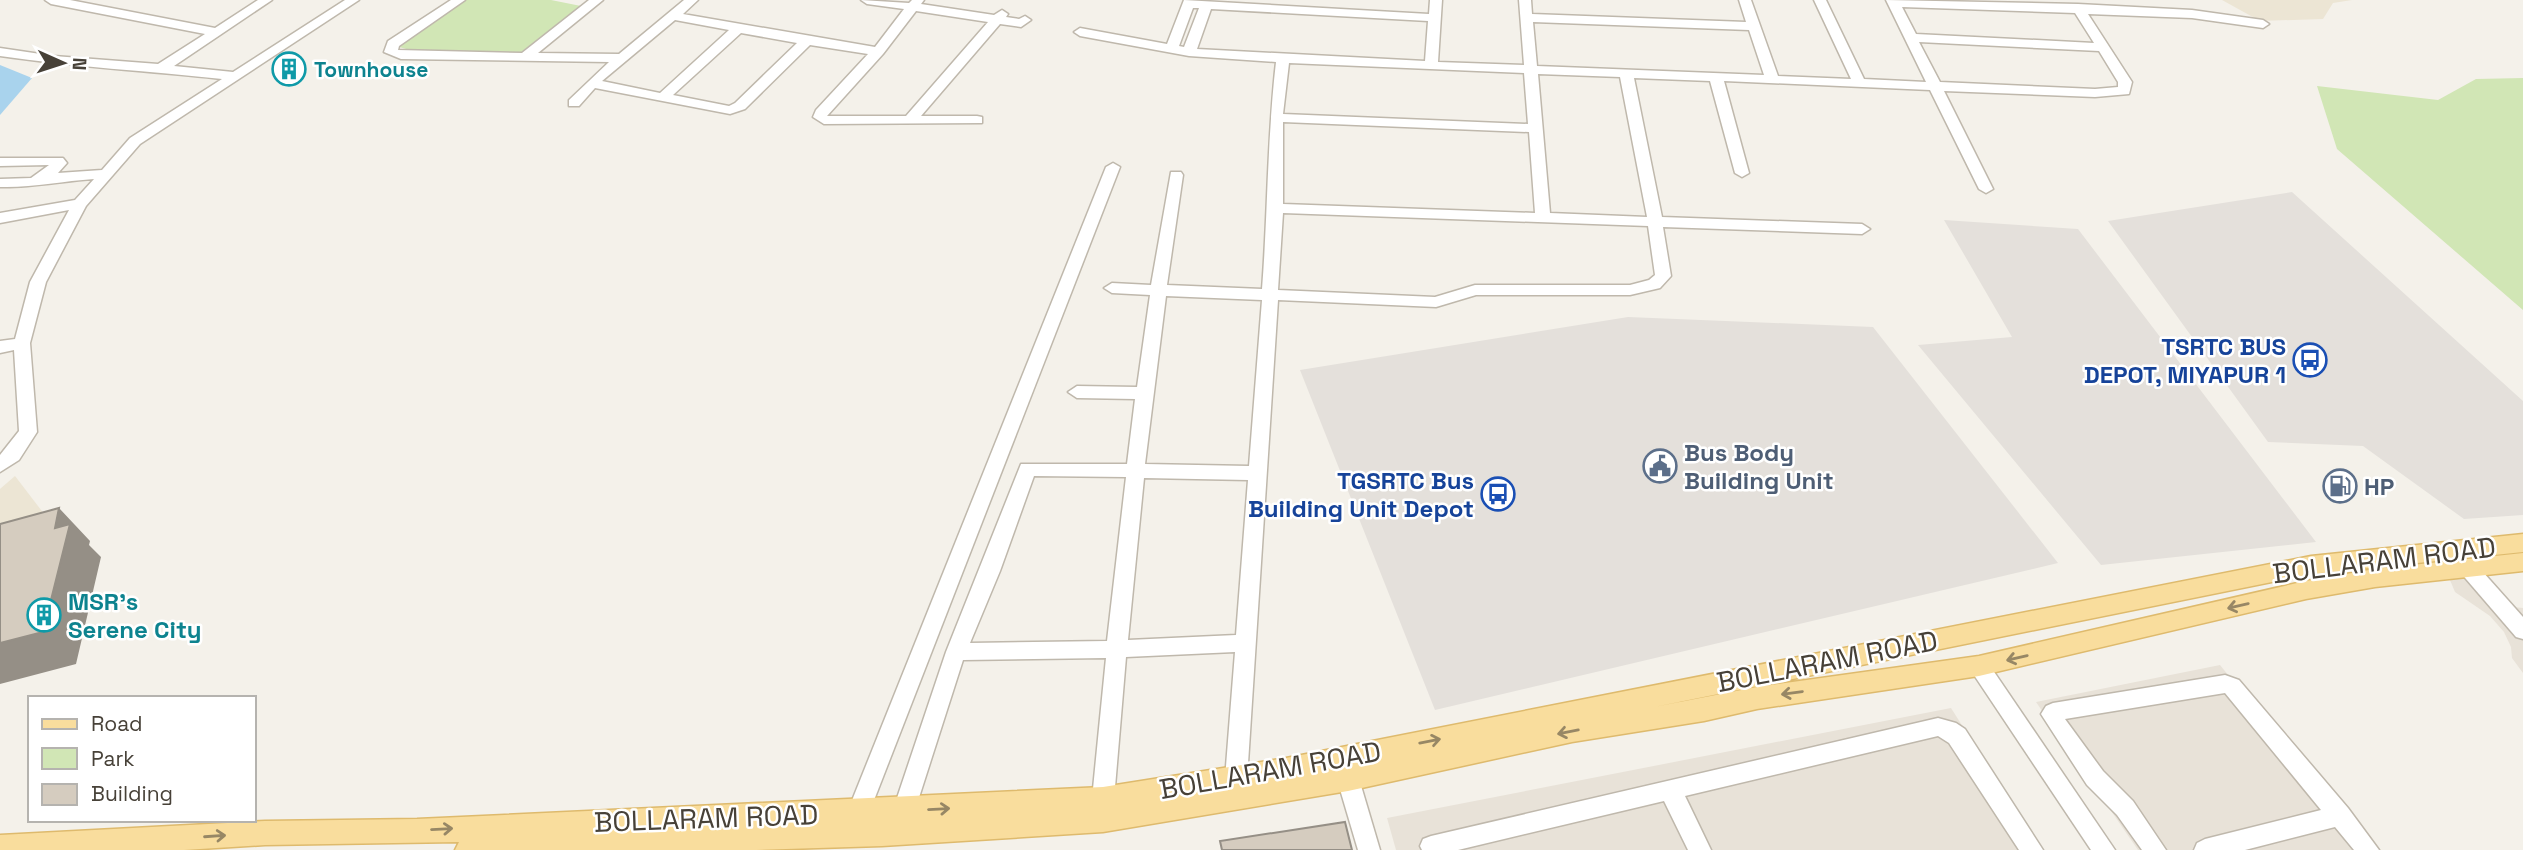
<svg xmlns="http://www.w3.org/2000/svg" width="2523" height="850" viewBox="0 0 2523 850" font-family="'Space Grotesk',sans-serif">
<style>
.residential{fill:#e8e2d8}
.industrial{fill:#e4e0db}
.education{fill:#ece5d4}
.green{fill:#d1e6b5}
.water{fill:#a9d3ed}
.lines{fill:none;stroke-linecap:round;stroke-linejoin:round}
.minor-casing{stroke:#bfb8ac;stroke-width:3}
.major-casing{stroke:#deba6d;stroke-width:3}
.minor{fill:#fff;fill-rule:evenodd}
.major{fill:#f9dd9d;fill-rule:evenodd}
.shaded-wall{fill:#958f86}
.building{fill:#d5ccbf;stroke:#958f86;stroke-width:2}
.oneway{stroke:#978765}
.labels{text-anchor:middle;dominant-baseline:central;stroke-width:5;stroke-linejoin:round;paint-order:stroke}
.far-culture-label{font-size:21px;font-weight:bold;fill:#0d838f;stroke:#fff;text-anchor:start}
.transit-label{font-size:24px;font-weight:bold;fill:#164399;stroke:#fff;text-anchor:end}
.service-label{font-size:24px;font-weight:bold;fill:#4e5e75;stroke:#fff;text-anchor:start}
.culture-label{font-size:24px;font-weight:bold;fill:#0d838f;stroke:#fff;text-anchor:start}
.near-street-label{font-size:28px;fill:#474138;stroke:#fff}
</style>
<rect width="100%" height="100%" fill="#f4f1ea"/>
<g class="residential">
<polygon points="2458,573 2513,607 2523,608 2523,673 2512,658 2511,647 2504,632 2490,616 2455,592 2450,580"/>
<polygon points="2220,665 2371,850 2138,850 2036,702"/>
<polygon points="1951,708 2041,850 1396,850 1387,818"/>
</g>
<g class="industrial">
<polygon points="2292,192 2523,401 2523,515 2464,519 2363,446 2268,442 2108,221"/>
<polygon points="1944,220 2078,229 2316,542 2101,565 1918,345 2012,337"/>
<polygon points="1628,317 1873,327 2058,563 1435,710 1300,370"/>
</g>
<g class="education">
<polygon points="2222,0 2352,0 2333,3 2323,19 2260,21"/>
<polygon points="15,476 51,523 0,558 0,489"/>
</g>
<g class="green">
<polygon points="462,0 551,0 581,6 520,53 410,50 399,47"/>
<polygon points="2523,78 2523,310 2337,149 2317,86 2438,100 2476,79"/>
</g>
<polygon class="water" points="0,65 32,78 0,115"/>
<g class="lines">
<defs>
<g id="minor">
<path d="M45,0h25l145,28 43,-28h14l-98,66 59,6 112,-72h14l-219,144 -54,62 -40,76 -16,61 7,89 -18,28 -19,12v-17l19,-24 -5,-81 -14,3v-12l15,-2 15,-57 39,-72 -69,13v-10l75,-13 19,-21c-32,2 -62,9 -94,8v-8l31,-1 18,-13 -49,1v-8h63l4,5 -9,10 44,-3 28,-32 92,-59c-74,-8 -148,-12 -222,-23v-8l54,8 104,8 47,-30 -154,-30z"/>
<path d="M451,0h14l-66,46 -1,4 124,3 67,-53h14l-65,53 81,1 65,-54h14l-15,14 192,33 29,-38 -37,-5 -6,-4 48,3 3,-3h12l-3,4 73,11 8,-5 6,4 -2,3 13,2 6,-3 6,4 -10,7 -21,-3 -79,92h56l5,1v6l-158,1 -11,-7 3,-7 52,-56 -58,-9 -65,64 -15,5 -135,-26 -16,18h-10v-6l40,-38 -208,-3 -17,-7 4,-11zM916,11l72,11 -82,94h-79l56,-62zM675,20l54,10 -69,63 -58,-12zM741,33l56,10 -62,60 -6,3 -56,-11z"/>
<path d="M1184,0l245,14 1,-14h12l-4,62 86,3 -5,-65h12l1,14 214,8 -7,-22h12l27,76 73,3 -37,-79h12l38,79 62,3 -40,-82 192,4 114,6 71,10 6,4 -6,4 -71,-10 -104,-4 44,68 -3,12 -34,3 -151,-6 49,98 -7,4 -7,-4 -49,-99 -206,-9 25,92 -7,4 -7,-4 -25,-92 -76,-3 28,139 200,7 8,5 -8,5 -199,-7 8,49 -11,12 -30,7h-154l-40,12 -158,-7 -31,479 -3,7 -8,3 -8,-3 -3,-7 10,-127 -109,5 -12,142 -3,7 -8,3 -8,-3 -3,-7 14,-141 -143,2 -48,150 -3,7 -8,3 -8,-3 -3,-7 53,-158 75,-188h106l8,-65 -58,-1 -9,-6 9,-6 60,1 13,-92 -38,-2 -8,-5 8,-5 39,2 20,-113h10l2,3 -16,110 95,4c6,-75 5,-151 14,-227l-87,-6 -109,-20 -6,-4 6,-4 87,16zM1902,7l173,6 19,30 -178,-9zM1193,8h6l-15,39 -5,-1zM1211,9l217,12 -3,40 -228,-12zM1533,22l216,8 15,45 -227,-9zM1919,42l180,9 19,31v5l-23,2 -155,-7zM1289,63l235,10 4,51 -245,-10zM1538,74l82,3 27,140 -97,-4zM1283,122l246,10 6,81 -252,-9zM1283,213l365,13 7,49 -6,5 -19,5h-155l-40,12 -157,-7zM1166,296l96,4 -13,166 -104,-2zM1034,476l92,1 -19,164 -137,2 30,-72zM1144,478l104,2 -12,155 -108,5z"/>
<polygon points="1113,163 1120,167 869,813 866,820 858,823 850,820 847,813 1106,167"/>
<polygon points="2467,559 2474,562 2523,617 2523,639 2516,637 2460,572 2457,567 2460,562"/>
<polygon points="1979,657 1986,660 2115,850 2091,850 1972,672 1969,666 1972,660"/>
<polygon points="2225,675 2239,680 2348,808 2379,850 2354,850 2335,827 2245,850 2194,850 2197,843 2205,839 2321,810 2225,693 2065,719 2103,771 2133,801 2166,850 2142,850 2117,815 2087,785 2041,714 2046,706 2053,703"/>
<polygon points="1938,718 1956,723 1965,729 2043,850 2019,850 1949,743 1938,736 1685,796 1711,850 1688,850 1664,801 1458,850 1422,850 1420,846 1423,839 1431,836"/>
<polygon points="1348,769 1356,772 1359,779 1380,850 1358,850 1337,779 1340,772"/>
</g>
<polygon id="major" points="2523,534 2523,552 2311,574 1654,707 1757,687 1979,656 2306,581 2375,569 2523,553 2523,571 2375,587 2306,599 1979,676 1757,709 1704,721 1572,742 1348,791 1103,832 882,846 756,850 455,850 459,842 265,845 184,850 0,850 0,835 265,821 417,819 1103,787 1286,758 2311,556"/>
</defs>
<use href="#minor" class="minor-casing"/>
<use href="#major" class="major-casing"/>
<use href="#minor" class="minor"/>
<use href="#major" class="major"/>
</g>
<polygon class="shaded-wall" points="59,508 90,541 89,545 101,557 76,664 0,684 0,643"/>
<g class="building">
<polygon points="59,508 55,528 70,524 43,632 0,643 0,524"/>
<polygon points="1345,822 1352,850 1222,850 1220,841"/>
</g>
<defs><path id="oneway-shaft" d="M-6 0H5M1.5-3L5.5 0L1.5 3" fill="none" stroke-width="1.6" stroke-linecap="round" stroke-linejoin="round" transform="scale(1.75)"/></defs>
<g class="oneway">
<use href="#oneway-shaft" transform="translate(2238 606) rotate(167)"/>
<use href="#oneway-shaft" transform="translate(2017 658) rotate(167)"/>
<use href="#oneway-shaft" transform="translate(1792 693) rotate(172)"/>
<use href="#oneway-shaft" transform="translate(1568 732) rotate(169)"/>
<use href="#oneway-shaft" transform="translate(1430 741) rotate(-11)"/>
<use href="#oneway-shaft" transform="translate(939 809) rotate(-3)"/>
<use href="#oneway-shaft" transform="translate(442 829) rotate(-3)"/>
<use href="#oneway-shaft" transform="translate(215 836) rotate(-4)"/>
</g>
<defs>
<symbol id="building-ring" viewBox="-11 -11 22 22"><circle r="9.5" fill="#fff" stroke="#0f9aa8" stroke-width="1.5"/><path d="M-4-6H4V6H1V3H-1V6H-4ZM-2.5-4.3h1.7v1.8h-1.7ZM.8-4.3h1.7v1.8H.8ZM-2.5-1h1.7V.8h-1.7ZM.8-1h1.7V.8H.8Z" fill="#0f9aa8"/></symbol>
<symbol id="bus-ring" viewBox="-11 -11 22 22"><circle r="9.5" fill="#fff" stroke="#1a4fb4" stroke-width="1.5"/><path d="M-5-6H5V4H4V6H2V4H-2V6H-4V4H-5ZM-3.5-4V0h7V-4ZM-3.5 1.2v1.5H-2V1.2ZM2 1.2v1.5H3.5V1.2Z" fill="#1a4fb4"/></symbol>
<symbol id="civic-ring" viewBox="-11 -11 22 22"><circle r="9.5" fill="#fff" stroke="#5c6f8a" stroke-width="1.5"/><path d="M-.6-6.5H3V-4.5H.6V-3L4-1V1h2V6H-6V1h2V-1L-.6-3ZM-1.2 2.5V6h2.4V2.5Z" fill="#5c6f8a"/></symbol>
<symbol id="fuel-ring" viewBox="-11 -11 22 22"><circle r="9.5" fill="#fff" stroke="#5c6f8a" stroke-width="1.5"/><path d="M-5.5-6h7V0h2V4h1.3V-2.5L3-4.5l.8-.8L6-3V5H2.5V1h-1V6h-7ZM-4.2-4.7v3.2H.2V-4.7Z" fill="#5c6f8a"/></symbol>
</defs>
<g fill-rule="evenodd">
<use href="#building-ring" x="270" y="50" width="38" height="38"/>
<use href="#bus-ring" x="2291" y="341" width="38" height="38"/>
<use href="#civic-ring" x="1641" y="447" width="38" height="38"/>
<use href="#fuel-ring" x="2321" y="467" width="38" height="38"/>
<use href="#bus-ring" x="1479" y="475" width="38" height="38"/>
<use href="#building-ring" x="25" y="596" width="38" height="38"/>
</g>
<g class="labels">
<g class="far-culture-label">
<text x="314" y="69">Townhouse</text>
</g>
<g class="transit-label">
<text x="2286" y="346">TSRTC BUS<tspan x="2286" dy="28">DEPOT, MIYAPUR 1</tspan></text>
<text x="1474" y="480">TGSRTC Bus<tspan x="1474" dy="28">Building Unit Depot</tspan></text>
</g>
<g class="service-label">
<text x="1684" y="452">Bus Body<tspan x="1684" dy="28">Building Unit</tspan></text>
<text x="2364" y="486">HP</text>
</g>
<g class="culture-label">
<text x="68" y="601">MSR’s<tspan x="68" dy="28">Serene City</tspan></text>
</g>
<g class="near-street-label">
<text transform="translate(2384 560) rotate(-7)">BOLLARAM ROAD</text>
<text transform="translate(1827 661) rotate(-11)">BOLLARAM ROAD</text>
<text transform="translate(1270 770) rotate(-10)">BOLLARAM ROAD</text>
<text transform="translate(706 818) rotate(-2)">BOLLARAM ROAD</text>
</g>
</g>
<rect x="28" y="696" width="228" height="126" fill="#ffffff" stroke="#b5b3af" stroke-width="2"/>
<rect x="42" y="719" width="35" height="10" fill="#f9dd9d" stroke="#b5b3af" stroke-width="2"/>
<text x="91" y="731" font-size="21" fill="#474138">Road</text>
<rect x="42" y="748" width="35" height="21" fill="#d1e6b5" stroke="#b5b3af" stroke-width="2"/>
<text x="91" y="766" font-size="21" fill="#474138">Park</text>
<rect x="42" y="784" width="35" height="21" fill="#d5ccbf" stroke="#b5b3af" stroke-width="2"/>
<text x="91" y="801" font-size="21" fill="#474138">Building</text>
<g transform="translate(63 63) rotate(93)" stroke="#ffffff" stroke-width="5" paint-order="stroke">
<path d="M0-5L12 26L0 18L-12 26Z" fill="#474138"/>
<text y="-10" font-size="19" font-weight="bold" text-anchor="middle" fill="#474138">N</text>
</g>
</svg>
